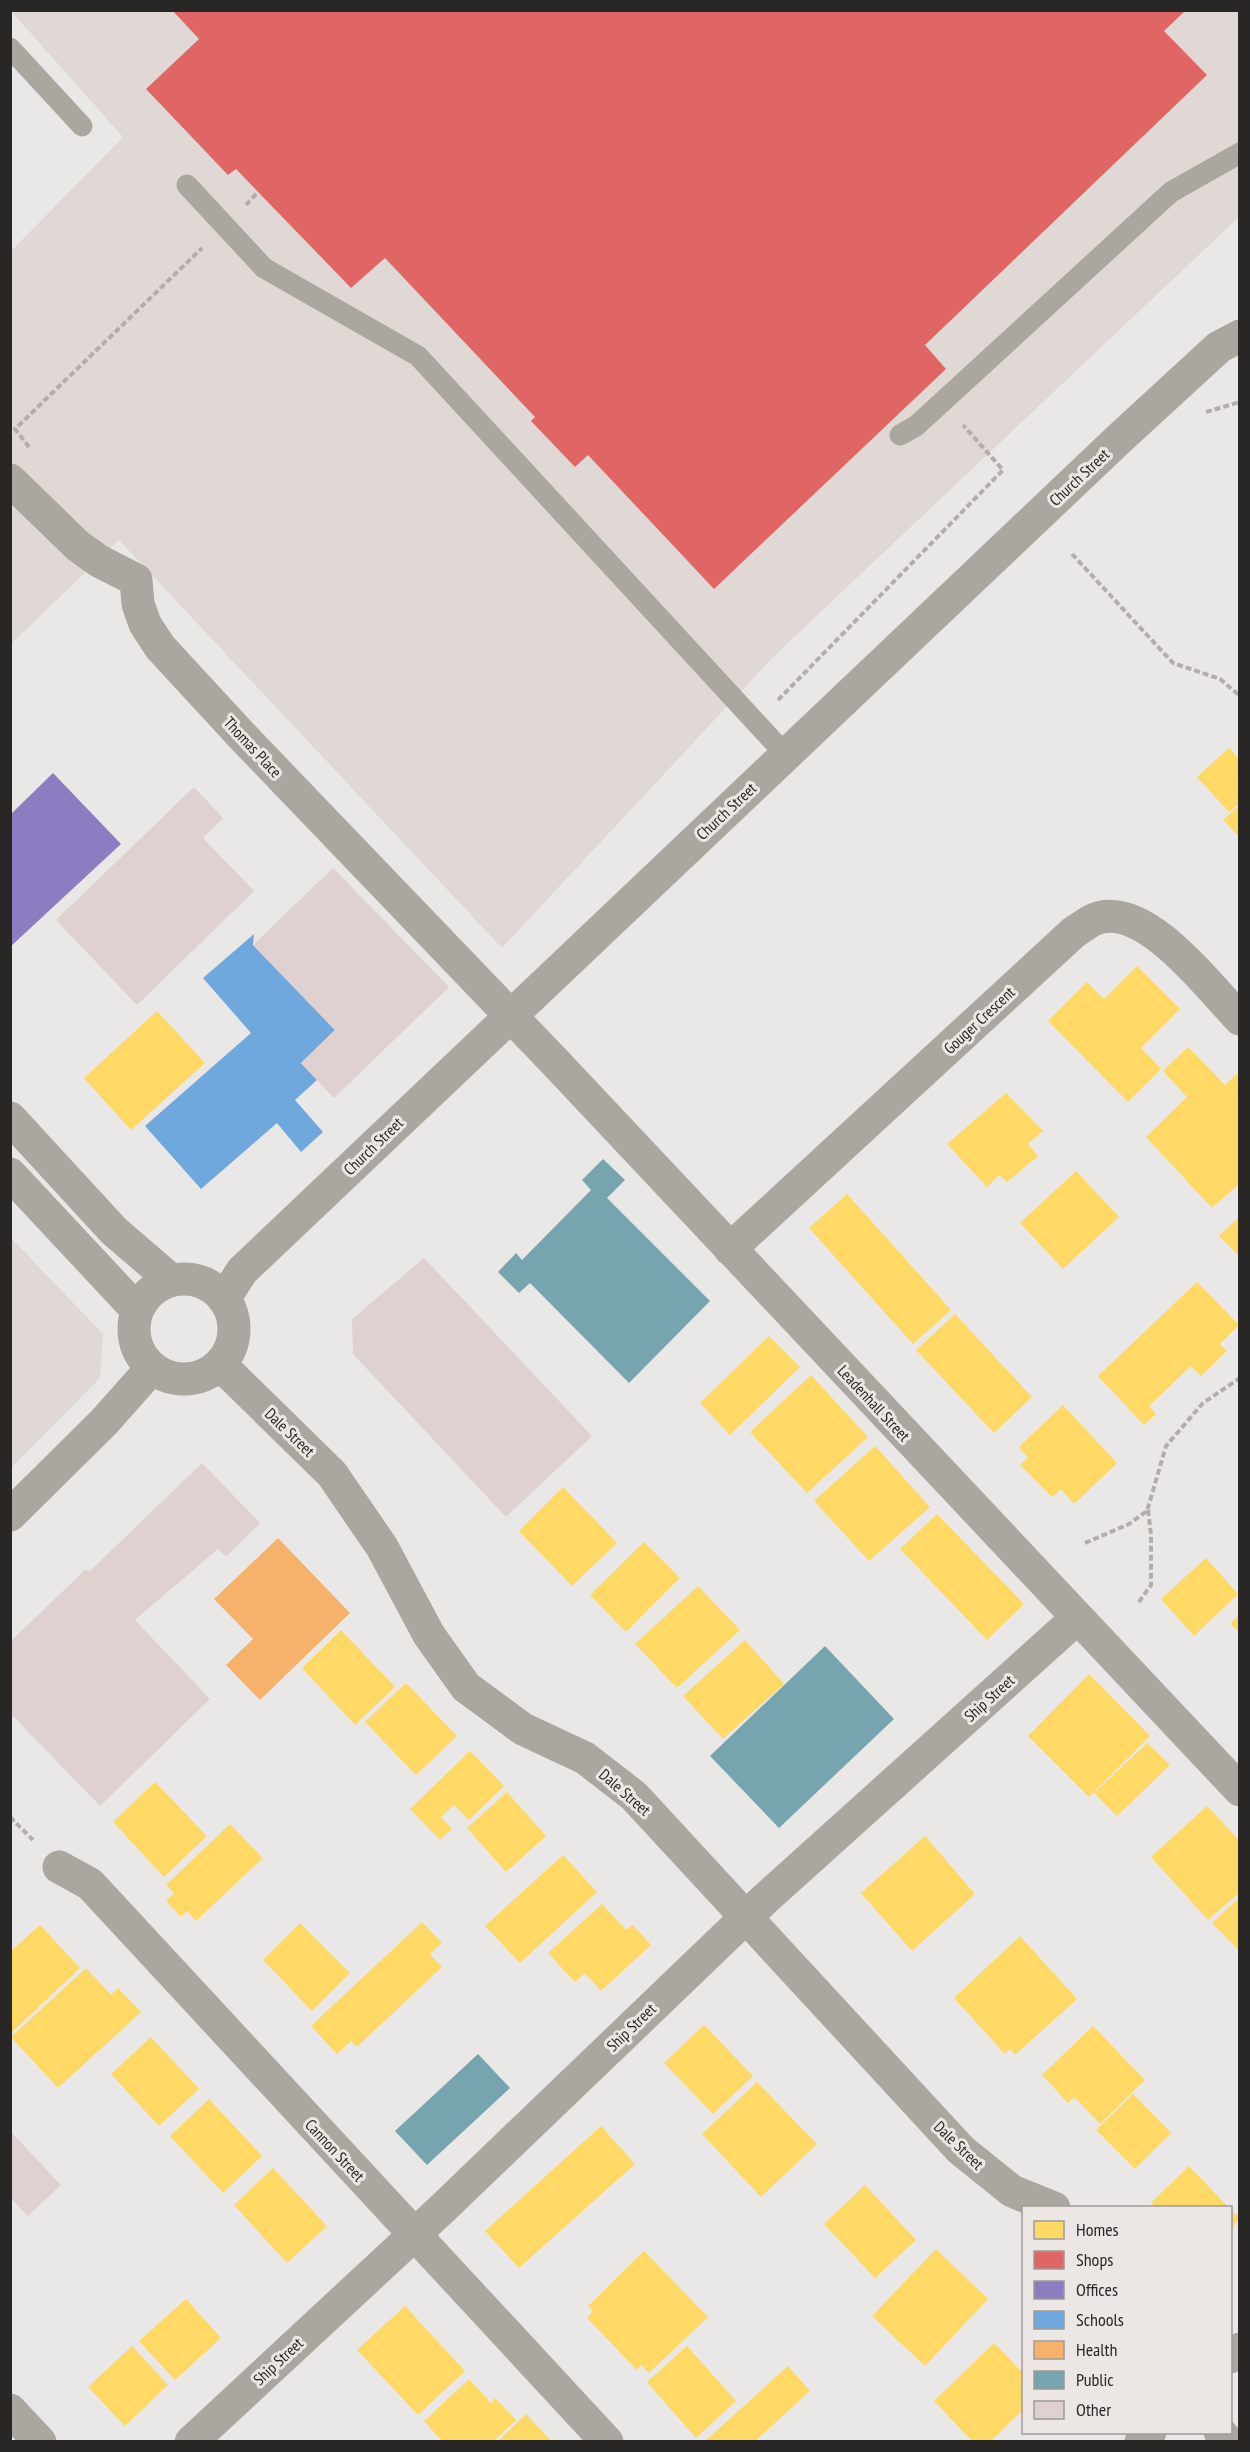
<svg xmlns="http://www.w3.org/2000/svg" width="1250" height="2452" viewBox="0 0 1250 2452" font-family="'PT Sans Narrow',sans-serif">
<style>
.built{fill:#dfd8d4}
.homes{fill:#ffd966}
.shops{fill:#e06666}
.offices{fill:#8e7cc3}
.schools{fill:#6fa8dc}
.health{fill:#f6b26b}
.public{fill:#76a5af}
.building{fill:#ded1d0}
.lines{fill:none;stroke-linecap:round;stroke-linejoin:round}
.path{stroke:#b2aeaa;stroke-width:4;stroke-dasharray:6 3;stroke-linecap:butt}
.service{stroke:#aaa6a0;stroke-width:21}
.minor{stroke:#aaa6a0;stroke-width:33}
.labels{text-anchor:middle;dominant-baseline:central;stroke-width:6;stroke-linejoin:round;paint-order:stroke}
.street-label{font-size:16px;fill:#292726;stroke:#ece7e4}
</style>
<rect width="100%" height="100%" fill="#eae8e6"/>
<g class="built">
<polygon points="11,11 1239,11 1239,217 774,656 502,948 119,540 11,644 11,251 123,137"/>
<polygon points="11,1238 103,1334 100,1378 11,1468"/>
</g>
<g class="homes">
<polygon points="1229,748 1240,760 1240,803 1229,812 1197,777"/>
<polygon points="1240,805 1240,838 1223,820"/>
<polygon points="1137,966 1180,1009 1141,1048 1161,1069 1128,1102 1048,1021 1087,982 1104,999"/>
<polygon points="157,1011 205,1063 131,1130 84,1078"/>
<polygon points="1188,1047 1225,1085 1236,1074 1240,1078 1240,1183 1212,1208 1146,1137 1187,1097 1163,1071"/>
<polygon points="1006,1093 1043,1131 1028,1144 1038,1156 1007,1182 999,1175 987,1187 947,1144"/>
<polygon points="1076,1171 1119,1217 1063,1269 1020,1223"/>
<polygon points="847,1194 951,1310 913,1344 809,1228"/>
<polygon points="1240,1216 1240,1257 1219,1236"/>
<polygon points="1197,1282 1239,1325 1220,1344 1227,1351 1201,1376 1191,1366 1149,1406 1156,1414 1144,1425 1098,1376"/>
<polygon points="955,1314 1032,1397 994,1433 916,1350"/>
<polygon points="769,1336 800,1367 730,1435 700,1403"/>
<polygon points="811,1375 868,1437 807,1493 750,1432"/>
<polygon points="1063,1405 1117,1463 1074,1504 1061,1489 1052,1497 1020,1465 1028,1458 1019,1447"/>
<polygon points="875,1446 930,1507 869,1561 814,1501"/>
<polygon points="563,1487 617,1543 572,1586 519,1531"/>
<polygon points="937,1514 1024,1604 987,1640 900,1549"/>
<polygon points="644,1542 680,1578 626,1632 590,1595"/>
<polygon points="1206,1558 1238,1594 1194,1636 1161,1599"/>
<polygon points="698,1586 740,1630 677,1688 635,1644"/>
<polygon points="1240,1614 1240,1633 1230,1624"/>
<polygon points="341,1630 395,1687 355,1725 302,1668"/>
<polygon points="745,1640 784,1684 723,1739 683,1696"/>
<polygon points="1089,1674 1150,1736 1089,1797 1028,1736"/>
<polygon points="406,1683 457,1736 416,1775 365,1722"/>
<polygon points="1147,1743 1170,1765 1117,1816 1094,1793"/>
<polygon points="470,1751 504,1786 469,1820 454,1805 441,1817 452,1829 440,1840 410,1809"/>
<polygon points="155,1782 207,1836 164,1877 113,1822"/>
<polygon points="507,1792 546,1836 506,1872 467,1828"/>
<polygon points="1207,1806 1240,1841 1240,1892 1208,1920 1151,1857"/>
<polygon points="230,1824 263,1858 196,1921 187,1911 181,1917 166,1901 174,1893 166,1885"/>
<polygon points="925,1836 975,1894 912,1951 861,1893"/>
<polygon points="563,1855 597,1892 520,1963 485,1926"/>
<polygon points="1240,1897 1240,1952 1212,1923"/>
<polygon points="602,1904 626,1930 633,1925 651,1945 601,1991 585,1973 575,1982 548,1953"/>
<polygon points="422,1922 442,1943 430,1954 442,1967 357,2047 351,2041 337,2054 311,2026"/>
<polygon points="300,1923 350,1973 312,2011 263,1960"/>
<polygon points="40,1925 80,1968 10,2034 10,1952"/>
<polygon points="1020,1936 1077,1999 1015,2055 1010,2049 1005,2054 954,1998"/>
<polygon points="86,1968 111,1995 118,1988 141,2012 58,2088 11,2037"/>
<polygon points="704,2025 753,2076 713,2114 664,2063"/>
<polygon points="1093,2026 1145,2080 1100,2124 1074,2097 1068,2103 1042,2075"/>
<polygon points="151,2037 199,2089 159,2126 111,2074"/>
<polygon points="757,2082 817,2144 761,2197 702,2134"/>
<polygon points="1133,2094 1171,2133 1135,2169 1096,2130"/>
<polygon points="209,2099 262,2156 223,2193 170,2136"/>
<polygon points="601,2126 635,2164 519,2268 485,2231"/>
<polygon points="1189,2166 1229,2208 1156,2208 1151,2203"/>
<polygon points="273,2168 327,2226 287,2263 234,2205"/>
<polygon points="865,2185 916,2240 875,2278 824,2224"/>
<polygon points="1230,2209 1240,2218 1230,2230"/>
<polygon points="936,2249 988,2299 925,2366 872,2316"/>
<polygon points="644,2251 708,2317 649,2373 641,2365 637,2370 587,2318 593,2311 588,2306"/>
<polygon points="186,2299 221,2338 175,2380 139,2341"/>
<polygon points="405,2306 465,2371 418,2415 357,2350"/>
<polygon points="994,2343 1024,2374 1024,2409 990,2442 973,2442 934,2401"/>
<polygon points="132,2346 168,2385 125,2426 88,2387"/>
<polygon points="687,2346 736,2401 696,2438 647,2382"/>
<polygon points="788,2366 810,2391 754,2442 704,2442"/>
<polygon points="469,2379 491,2403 495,2398 516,2420 493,2442 443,2442 424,2421"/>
<polygon points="526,2414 552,2442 497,2442"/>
</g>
<polygon class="shops" points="172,10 1186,10 1164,31 1207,75 925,345 946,369 714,589 588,455 575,467 531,421 535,417 385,258 351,288 236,169 228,175 146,89 199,39"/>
<polygon class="offices" points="53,773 121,844 10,947 10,815"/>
<polygon class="schools" points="254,934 253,945 335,1030 301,1063 317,1080 295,1100 323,1132 301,1152 277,1123 201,1189 145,1126 251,1033 203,978"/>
<polygon class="health" points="278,1538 350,1613 260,1700 226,1665 253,1639 214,1599"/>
<g class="public">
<polygon points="603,1159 625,1180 607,1198 710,1301 629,1383 530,1283 519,1293 498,1272 516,1253 522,1260 591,1190 582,1180"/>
<polygon points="825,1646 894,1719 779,1828 710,1756"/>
<polygon points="478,2054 510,2088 427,2165 395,2131"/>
</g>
<g class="building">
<polygon points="194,787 223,818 203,838 254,891 137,1005 56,920"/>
<polygon points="333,868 449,987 334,1098 301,1063 335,1030 253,945"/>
<polygon points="424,1258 592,1436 506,1517 353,1354 352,1319"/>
<polygon points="202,1463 260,1523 226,1557 218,1549 135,1620 210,1699 100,1806 10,1713 10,1642 86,1569 89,1572"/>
<polygon points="10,2131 61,2185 28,2216 10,2197"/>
</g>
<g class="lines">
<g class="path">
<polyline points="246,205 258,192"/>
<polyline points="1206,412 1240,402"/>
<polyline points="29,447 15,429 202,248"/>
<polyline points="1072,554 1173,663 1220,679 1240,696"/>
<polyline points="778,700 1003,470 963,425"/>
<polyline points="1085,1543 1129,1524 1147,1511 1166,1446 1203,1403 1240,1378"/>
<polyline points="1139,1602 1151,1585 1151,1535 1148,1509"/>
<polyline points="10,1817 33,1840"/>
</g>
<g class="service">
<polyline points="10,48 82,126"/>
<polyline points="187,185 264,268 418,356 786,755"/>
<polyline points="900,435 916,426 1171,192 1240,153"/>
</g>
<g class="minor">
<polyline points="10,480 78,546 99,561 136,580 138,604 145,624 160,647 244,738 554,1061 1240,1790"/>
<polyline points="10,1118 114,1231 171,1280"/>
<polyline points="10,1174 137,1310"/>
<path d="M730,1249l344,-317c7,-4 16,-12 24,-14 49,-15 112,70 142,101"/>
<circle cx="184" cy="1329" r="50"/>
<polyline points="224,1299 242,1271 1120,438 1219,347 1240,336"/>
<polyline points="219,1366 231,1375 332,1474 382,1547 429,1635 466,1687 523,1729 585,1758 634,1796 961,2150 1012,2191 1054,2208"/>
<polyline points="10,1515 104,1422 152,1368"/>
<polyline points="59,1867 90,1884 607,2442"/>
<polyline points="1230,2357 1240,2349"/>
<polyline points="10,2410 40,2442"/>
<polyline points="1220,2432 1228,2442"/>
<polyline points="191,2442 443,2208 765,1899 1076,1619"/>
<polyline points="1141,2442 1150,2432"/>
</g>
</g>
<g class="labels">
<g class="street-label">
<text transform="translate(1079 477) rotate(-43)">Church Street</text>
<text transform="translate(253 747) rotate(47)">Thomas Place</text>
<text transform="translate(726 811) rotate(-43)">Church Street</text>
<text transform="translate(979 1020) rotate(-43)">Gouger Crescent</text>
<text transform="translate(373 1146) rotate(-44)">Church Street</text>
<text transform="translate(874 1403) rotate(47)">Leadenhall Street</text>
<text transform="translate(290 1432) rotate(44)">Dale Street</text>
<text transform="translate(989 1698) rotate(-42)">Ship Street</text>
<text transform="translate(625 1792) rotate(41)">Dale Street</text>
<text transform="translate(631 2027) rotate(-44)">Ship Street</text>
<text transform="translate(959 2145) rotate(44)">Dale Street</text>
<text transform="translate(335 2150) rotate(47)">Cannon Street</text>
<text transform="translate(278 2361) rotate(-43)">Ship Street</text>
</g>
</g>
<rect width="1250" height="2452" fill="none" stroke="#292726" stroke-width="24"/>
<rect x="1022" y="2206" width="210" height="228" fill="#ece7e4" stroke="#9e9a98" stroke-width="1.5"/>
<rect x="1034" y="2221" width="30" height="18" fill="#ffd966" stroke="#9e9a98" stroke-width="1.5"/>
<text x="1076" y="2236" font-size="18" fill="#292726">Homes</text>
<rect x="1034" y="2251" width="30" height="18" fill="#e06666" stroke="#9e9a98" stroke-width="1.5"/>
<text x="1076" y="2266" font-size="18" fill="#292726">Shops</text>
<rect x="1034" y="2281" width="30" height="18" fill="#8e7cc3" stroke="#9e9a98" stroke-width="1.5"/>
<text x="1076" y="2296" font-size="18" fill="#292726">Offices</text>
<rect x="1034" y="2311" width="30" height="18" fill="#6fa8dc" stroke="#9e9a98" stroke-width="1.5"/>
<text x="1076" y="2326" font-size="18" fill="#292726">Schools</text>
<rect x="1034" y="2341" width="30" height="18" fill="#f6b26b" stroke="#9e9a98" stroke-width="1.5"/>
<text x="1076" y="2356" font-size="18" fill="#292726">Health</text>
<rect x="1034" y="2371" width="30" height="18" fill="#76a5af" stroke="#9e9a98" stroke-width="1.5"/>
<text x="1076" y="2386" font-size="18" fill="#292726">Public</text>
<rect x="1034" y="2401" width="30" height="18" fill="#ded1d0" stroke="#9e9a98" stroke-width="1.5"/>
<text x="1076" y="2416" font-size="18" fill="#292726">Other</text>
</svg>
